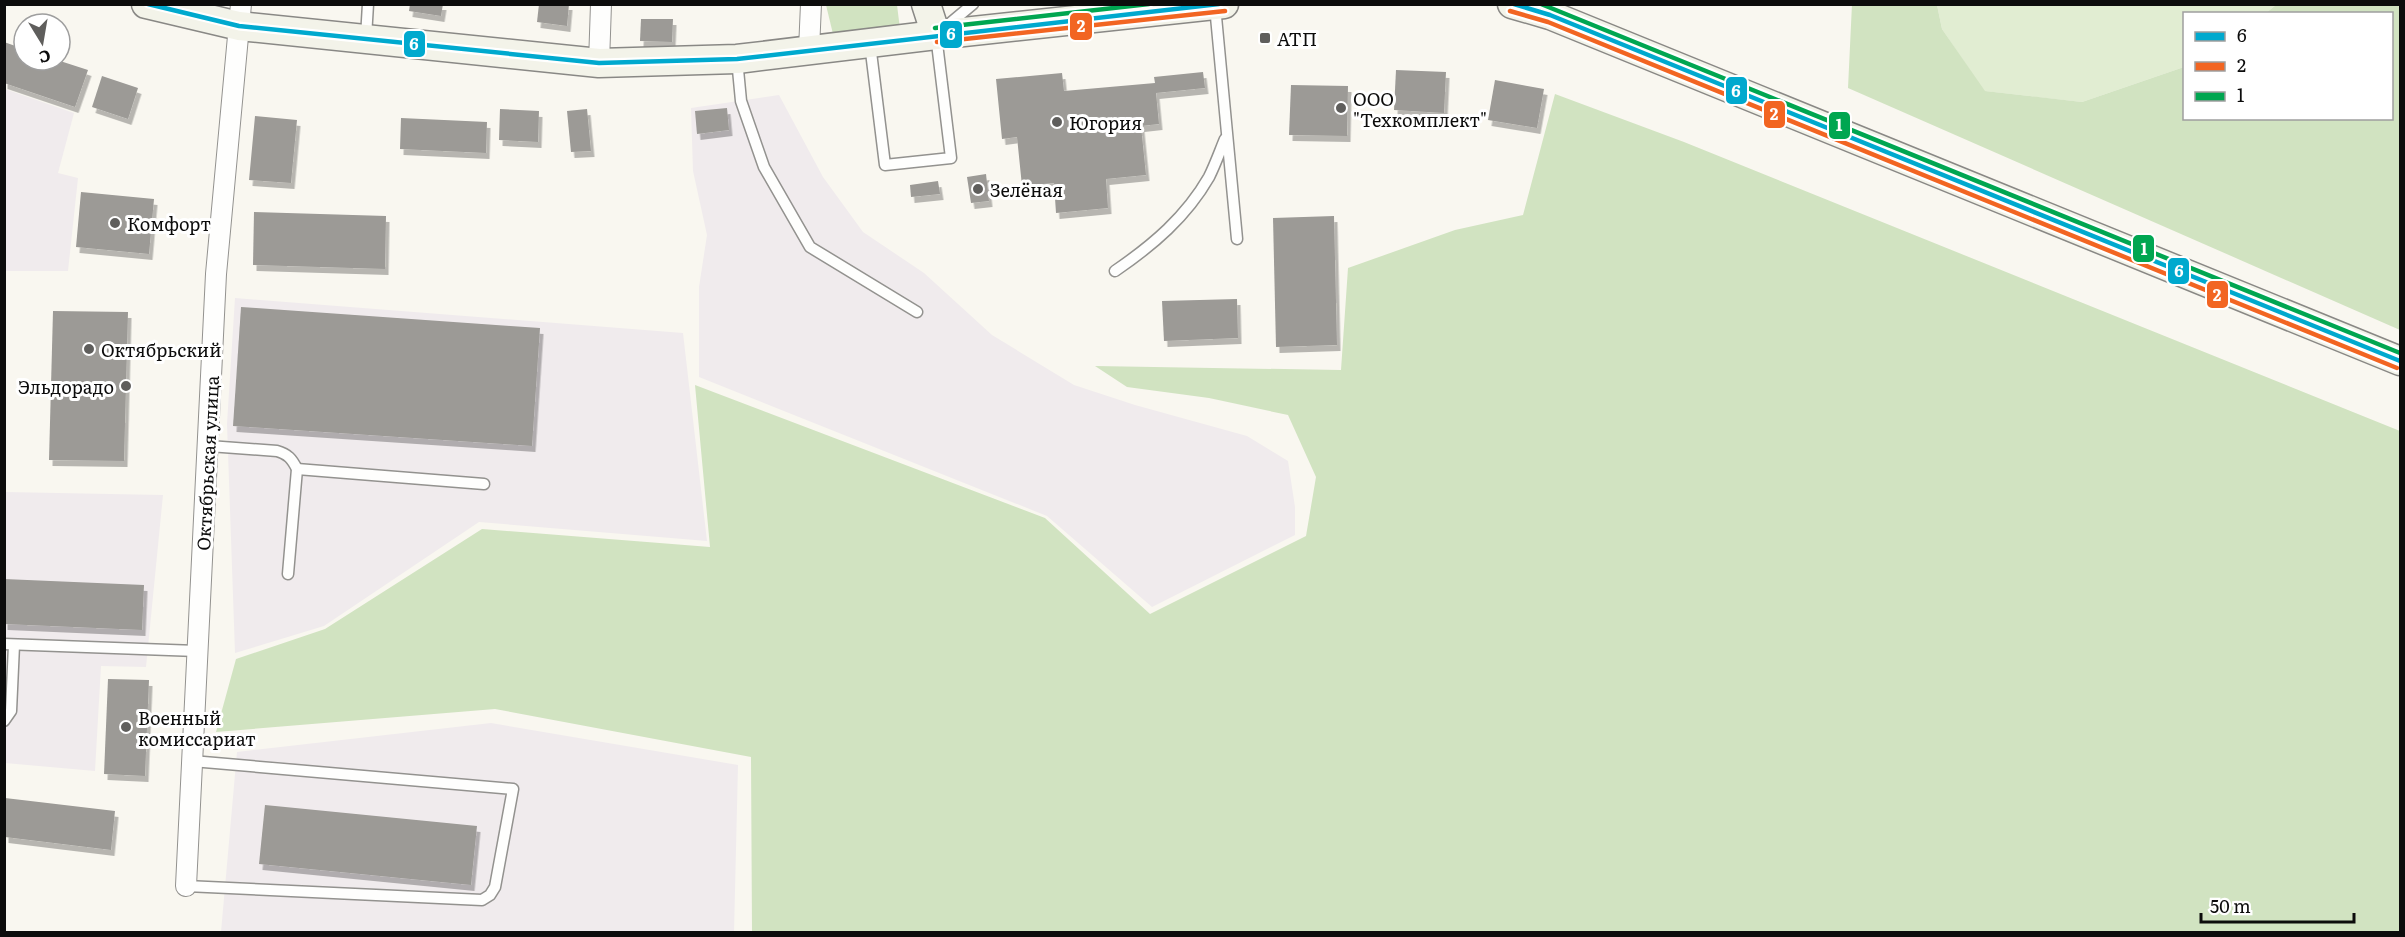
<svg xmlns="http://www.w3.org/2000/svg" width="2405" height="937" viewBox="0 0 2405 937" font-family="Literata,serif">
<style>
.industrial{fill:#f0ebed}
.green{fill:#e1edd2}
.forest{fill:#d1e3c1}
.building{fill:#9c9a96;filter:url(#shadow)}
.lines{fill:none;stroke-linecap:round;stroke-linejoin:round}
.lane-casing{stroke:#93928f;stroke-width:13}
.street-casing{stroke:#93928f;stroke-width:22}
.secondary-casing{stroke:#898885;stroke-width:31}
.lane{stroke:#fefefd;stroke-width:10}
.street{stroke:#fefefd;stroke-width:20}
.secondary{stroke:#f3f3e9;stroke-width:28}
.bus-1-casing{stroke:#fff;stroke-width:9}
.bus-2-casing{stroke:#fff;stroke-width:9}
.bus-3-casing{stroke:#fff;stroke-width:9}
.bus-1{stroke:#00a9ce;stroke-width:4.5}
.bus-2{stroke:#f26522;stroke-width:4.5}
.bus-3{stroke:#00a651;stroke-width:4.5}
.poi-dot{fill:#5f5e5c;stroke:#fff;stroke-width:2}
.labels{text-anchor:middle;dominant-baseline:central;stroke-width:6;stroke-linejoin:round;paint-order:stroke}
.poi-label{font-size:18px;fill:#0c0c0c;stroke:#fff;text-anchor:start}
.street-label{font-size:18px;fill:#0c0c0c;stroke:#fff}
.line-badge{stroke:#fff;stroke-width:2}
.badge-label{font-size:16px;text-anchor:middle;font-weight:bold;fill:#fff}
</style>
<defs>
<filter id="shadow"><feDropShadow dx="3.5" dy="6" stdDeviation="0" flood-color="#0004"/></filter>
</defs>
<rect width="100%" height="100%" fill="#f9f7f0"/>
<g class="industrial">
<polygon points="5,89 74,113 58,173 78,178 68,271 5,271"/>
<polygon points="779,95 823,177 863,232 924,273 992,335 1074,385 1135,405 1247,436 1288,461 1295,507 1295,535 1152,607 1047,516 699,377 699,287 707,235 693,171 691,108"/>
<polygon points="235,298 683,333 707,541 479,522 324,626 235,653 227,424"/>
<polygon points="5,492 163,495 146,667 101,666 95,771 5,763"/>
<polygon points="491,723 738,765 734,932 221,932 237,752"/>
</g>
<polygon class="green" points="1937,5 2276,5 2266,13 2184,14 2184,67 2082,102 1984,91 1942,29"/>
<g class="forest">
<polygon points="1852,4 1937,5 1942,29 1985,91 2082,102 2184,67 2184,118 2392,118 2392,14 2266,13 2276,5 2400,5 2400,330 1848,88"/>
<polygon points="826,5 897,5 900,29 833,34"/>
<polygon points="1555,94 1684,142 2400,431 2400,932 752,932 751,757 495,709 216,732 236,659 325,629 482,529 710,547 695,385 1045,518 1150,614 1306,536 1316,477 1288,415 1209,398 1127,387 1095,366 1341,370 1348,268 1455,230 1523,215"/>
</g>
<g class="building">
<polygon points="410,4 443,4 441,16 409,11"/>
<polygon points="539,4 569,4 567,26 537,22"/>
<polygon points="641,19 673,19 672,42 640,41"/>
<polygon points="4,42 24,49 24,60 57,60 88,70 75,107 4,83"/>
<polygon points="1396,70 1446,72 1444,113 1394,110"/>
<polygon points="1203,72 1205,88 1156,93 1159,124 1141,126 1146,175 1106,179 1108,208 1056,213 1054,183 1022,186 1017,137 1002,139 996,79 1062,73 1064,91 1155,83 1154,77"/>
<polygon points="102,76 138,88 128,119 92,107"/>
<polygon points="1495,80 1544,89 1537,128 1488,120"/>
<polygon points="1291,85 1348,86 1347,136 1289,135"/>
<polygon points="727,108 729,130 697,134 695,111"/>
<polygon points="500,109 539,111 538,142 499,140"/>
<polygon points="587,109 591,151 571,152 567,111"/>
<polygon points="255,116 297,120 291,183 249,180"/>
<polygon points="401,118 487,122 486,153 400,149"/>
<polygon points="986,174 989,201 971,203 967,177"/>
<polygon points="938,181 940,194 911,197 910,185"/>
<polygon points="81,192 154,199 149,254 76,247"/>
<polygon points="254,212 386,216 385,269 253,265"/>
<polygon points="1334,216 1337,345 1276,347 1273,218"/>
<polygon points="1237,299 1238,338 1164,341 1162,301"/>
<polygon points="241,307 540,328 532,446 233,426"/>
<polygon points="53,311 128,312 124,461 49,460"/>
<polygon points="4,579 144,585 142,630 4,624"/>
<polygon points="108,679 149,680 145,776 104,774"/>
<polygon points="5,798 115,811 111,850 5,837"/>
<polygon points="265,805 477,826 471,885 259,864"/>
</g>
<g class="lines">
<defs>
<g id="lane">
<polyline points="1215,6 1237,239"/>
<polyline points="366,37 368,4"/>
<polyline points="870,44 885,165 951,158 936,35 973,4"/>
<polyline points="737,59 741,101 764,167 810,247 917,312"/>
<path d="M1115,271c38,-26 71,-54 94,-94 6,-12 11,-26 16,-38"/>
<path d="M209,446l68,5c11,3 15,8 20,18l-9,105"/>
<polyline points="297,469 484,484"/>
<polyline points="4,644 197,651"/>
<polyline points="4,721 11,711 14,645"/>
<polyline points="186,886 482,900 490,895 495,887 513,789 192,761"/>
</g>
<g id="street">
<polyline points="809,50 811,4"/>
<polyline points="599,63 601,4"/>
<polyline points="186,886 216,274 241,4"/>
</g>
<g id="secondary">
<polyline points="146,4 239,26 599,63 737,59 936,35 1224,4"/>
<polyline points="926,4 936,35"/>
<polyline points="1512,4 1550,15 2400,361"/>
</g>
</defs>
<use href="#lane" class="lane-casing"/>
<use href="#street" class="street-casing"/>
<use href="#secondary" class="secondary-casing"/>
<use href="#lane" class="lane"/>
<use href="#street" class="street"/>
<use href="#secondary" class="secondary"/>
<defs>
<g id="bus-1">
<polyline points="148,4 239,26 599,63 737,59 1219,4"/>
<polyline points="1514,4 1550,15 2400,361"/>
</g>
<g id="bus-2">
<polyline points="1510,11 1548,22 2397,368"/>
<polyline points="937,42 1225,11"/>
</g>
<g id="bus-3">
<polyline points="1541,4 2400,353"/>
<polyline points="935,28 1149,4"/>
</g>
</defs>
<use href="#bus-1" class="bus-1-casing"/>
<use href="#bus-2" class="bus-2-casing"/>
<use href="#bus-3" class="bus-3-casing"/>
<use href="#bus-1" class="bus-1"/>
<use href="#bus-2" class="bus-2"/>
<use href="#bus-3" class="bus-3"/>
</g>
<g class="poi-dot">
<rect x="1259" y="32" width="12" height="12" rx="3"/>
<circle cx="1341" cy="108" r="6"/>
<circle cx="1057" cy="122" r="6"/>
<circle cx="978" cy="189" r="6"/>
<circle cx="115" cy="223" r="6"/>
<circle cx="89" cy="349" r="6"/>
<circle cx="126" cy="386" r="6"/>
<circle cx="126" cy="727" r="6"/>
</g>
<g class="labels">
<g class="poi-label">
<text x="1277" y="38">АТП</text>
<text x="1353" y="98">ООО<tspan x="1353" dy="21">"Техкомплект"</tspan></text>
<text x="1069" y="122">Югория</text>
<text x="990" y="189">Зелёная</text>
<text x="127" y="223">Комфорт</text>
<text x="101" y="349">Октябрьский</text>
<text x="114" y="386" text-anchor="end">Эльдорадо</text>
<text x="138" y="717">Военный<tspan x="138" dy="21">комиссариат</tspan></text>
</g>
<g class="street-label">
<text transform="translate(207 463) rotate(-87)">Октябрьская улица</text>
</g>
</g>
<g class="line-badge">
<rect x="1069" y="12" width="24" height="29" rx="6" fill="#f26522"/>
<rect x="939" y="20" width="24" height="29" rx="6" fill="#00a9ce"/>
<rect x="403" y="30" width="23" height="28" rx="6" fill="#00a9ce"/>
<rect x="1725" y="76" width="23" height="29" rx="6" fill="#00a9ce"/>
<rect x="1763" y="100" width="23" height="29" rx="6" fill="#f26522"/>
<rect x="1828" y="111" width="23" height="29" rx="6" fill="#00a651"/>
<rect x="2132" y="234" width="23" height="29" rx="6" fill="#00a651"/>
<rect x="2167" y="257" width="23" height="28" rx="6" fill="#00a9ce"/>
<rect x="2206" y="280" width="23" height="29" rx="6" fill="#f26522"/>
</g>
<g class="badge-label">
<text x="1081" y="32">2</text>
<text x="951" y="40">6</text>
<text x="414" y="50">6</text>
<text x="1736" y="97">6</text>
<text x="1774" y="120">2</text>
<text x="1839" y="131">1</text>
<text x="2144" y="255">1</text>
<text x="2179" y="277">6</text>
<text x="2217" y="301">2</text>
</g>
<rect width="2405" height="937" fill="none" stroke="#0c0c0c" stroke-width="12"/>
<rect x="2183" y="12" width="210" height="108" fill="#ffffff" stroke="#9e9e9e" stroke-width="1.5"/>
<rect x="2195" y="32" width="30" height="9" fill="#00a9ce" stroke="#9e9e9e" stroke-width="1.5"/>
<text x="2237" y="42" font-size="18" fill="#0c0c0c">6</text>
<rect x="2195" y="62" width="30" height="9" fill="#f26522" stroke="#9e9e9e" stroke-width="1.5"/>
<text x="2237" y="72" font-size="18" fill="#0c0c0c">2</text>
<rect x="2195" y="92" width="30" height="9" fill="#00a651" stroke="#9e9e9e" stroke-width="1.5"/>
<text x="2237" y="102" font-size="18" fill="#0c0c0c">1</text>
<g transform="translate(42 42) rotate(169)"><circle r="28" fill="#ffffff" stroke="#9e9e9e" stroke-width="1.5"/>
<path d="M0-4.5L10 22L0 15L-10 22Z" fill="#5f5e5c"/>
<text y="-9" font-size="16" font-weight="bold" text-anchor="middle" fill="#0c0c0c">С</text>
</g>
<path d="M2201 913v9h153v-9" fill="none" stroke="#0c0c0c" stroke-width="3"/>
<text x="2210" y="913" font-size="18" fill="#0c0c0c" stroke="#ffffff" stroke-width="4.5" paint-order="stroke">50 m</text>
</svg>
